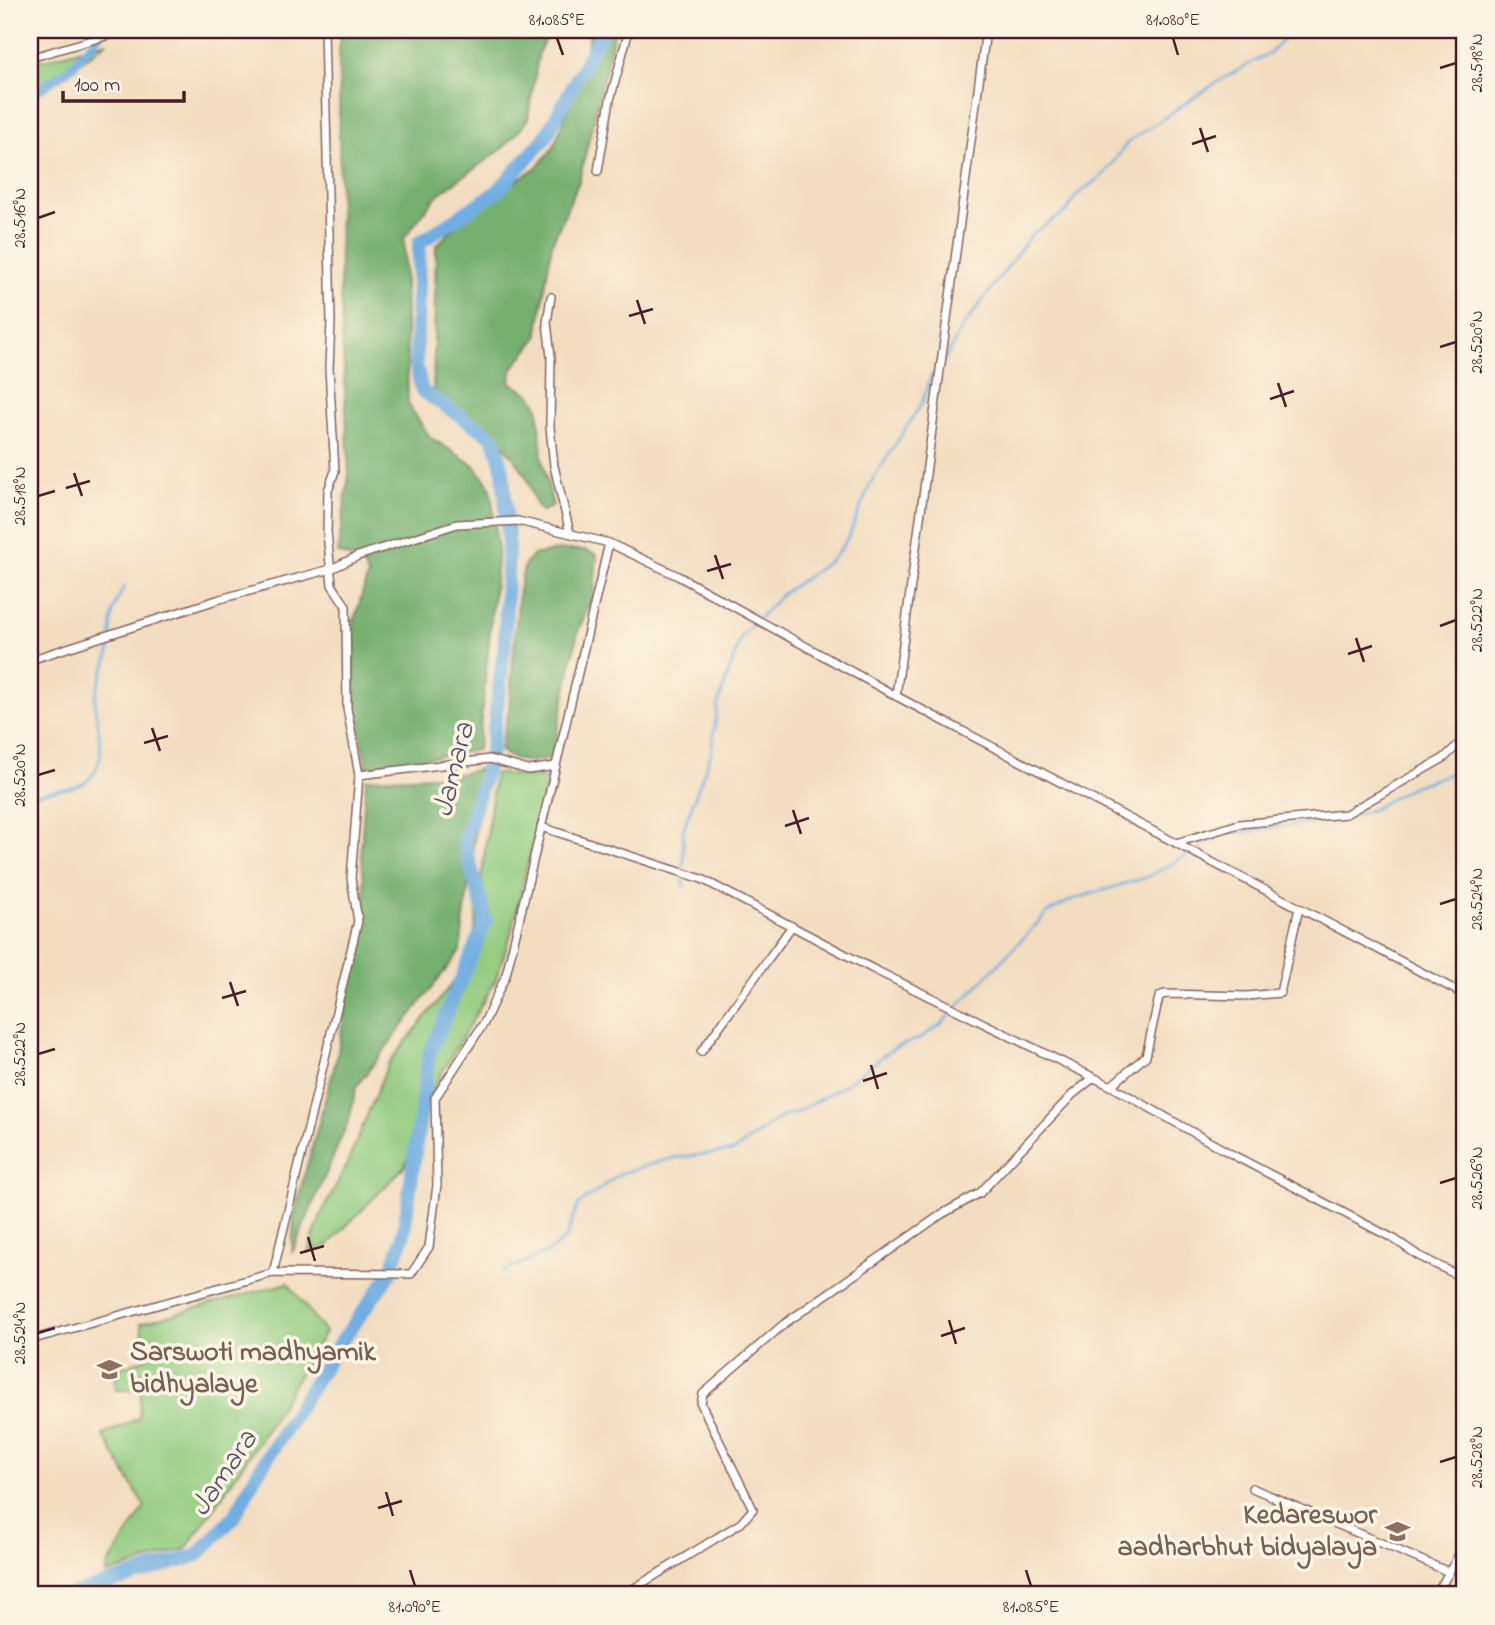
<svg xmlns="http://www.w3.org/2000/svg" width="1495" height="1625" viewBox="0 0 1495 1625" font-family="'Indie Flower',sans-serif">
<style>
.green{fill:#92cc7f;stroke:#6e7655;stroke-width:2}
.forest{fill:#75b06e;stroke:#60684c;stroke-width:2}
.lines{fill:none;stroke-linecap:round;stroke-linejoin:round}
.stream{stroke:#70ade2;stroke-width:2.5}
.canal{stroke:#70ade2;stroke-width:9}
.river{stroke:#70ade2;stroke-width:14}
.street-casing{stroke:#85625f;stroke-width:10}
.street{stroke:#fff;stroke-width:7}
.ticks{fill:none;stroke:#4a1f2b;stroke-width:2.5}
.labels{text-anchor:middle;dominant-baseline:central;stroke-width:7;stroke-linejoin:round;paint-order:stroke}
.education-label{font-size:28px;font-weight:bold;fill:#785e54;stroke:#fcf5e5;text-anchor:start}
.water-label{font-size:30px;font-style:italic;fill:#57516b;stroke:#fcf5e5}
.neatline{fill:none;stroke:#4a1f2b;stroke-width:2.5}
.ticks-label{font-size:18px;text-anchor:middle;fill:#4a1f2b}
</style>
<rect width="100%" height="100%" fill="#fcf5e5"/>
<filter id="ink" filterUnits="userSpaceOnUse"><feTurbulence type="fractalNoise" baseFrequency=".0143" numOctaves="2"/><feDisplacementMap in="SourceGraphic" scale="14" xChannelSelector="R" yChannelSelector="G"/><feConvolveMatrix kernelMatrix="1 2 1 2 8 2 1 2 1" color-interpolation-filters="sRGB"/></filter>
<filter id="wash" filterUnits="userSpaceOnUse"><feTurbulence type="fractalNoise" baseFrequency=".00686" numOctaves="4" result="noise"/><feDisplacementMap in="SourceGraphic" scale="28" xChannelSelector="R" yChannelSelector="G"/><feGaussianBlur stdDeviation="1.57" result="paint"/><feColorMatrix in="noise" values="0 0 0 0 0 0 0 0 0 0 0 0 0 0 0 0 0 1.4 0 .05"/><feComposite in="paint" operator="in"/></filter>
<g filter="url(#wash)">
<rect width="100%" height="100%" fill="#f2ddc0"/>
<g class="green">
<polygon points="107,42 53,84 30,95 30,64"/>
<polygon points="495,773 548,779 510,937 495,981 436,1083 404,1167 328,1245 308,1252 322,1213 348,1162 388,1064 471,960"/>
<polygon points="288,1283 325,1332 263,1435 186,1549 106,1574 108,1565 145,1507 103,1435 139,1418 141,1390 116,1390 115,1370 147,1358 141,1323"/>
</g>
<g class="forest">
<polygon points="339,30 550,30 539,51 528,118 520,130 502,149 437,195 404,238 408,404 430,437 475,466 490,487 492,500 498,551 478,750 367,768 354,708 353,624 368,575 362,562 338,553 349,473 340,285"/>
<path d="M590,30h25l-36,151 -27,62 -15,95 -25,31 -2,13 21,13 7,11 4,53 11,47 -12,6c-9,-12 -9,-23 -15,-36 -19,-35 -58,-61 -93,-78l3,-152 36,-36 65,-43 16,-19 30,-78z"/>
<path d="M559,550h26l12,5 -3,38 -16,38 -26,127c-20,4 -37,6 -52,-8l9,-40 10,-121 6,-25 9,-9z"/>
<polygon points="483,768 460,951 356,1087 350,1117 292,1253 294,1213 337,1057 348,993 362,942 366,902 361,848 366,779 454,775"/>
</g>
<g class="lines">
<g class="stream">
<polyline points="944,361 962,328 1032,234 1067,211 1076,196 1105,173 1128,142 1217,82 1271,52 1292,30"/>
<path d="M30,798c18,-12 46,-4 60,-20 21,-24 4,-52 5,-79 1,-13 10,-28 13,-41 7,-31 -3,-41 17,-72"/>
<polyline points="684,887 683,830 711,753 718,704 741,637 782,594 830,561 839,551 849,536 871,482 922,403 930,379 937,368"/>
<polyline points="503,1272 550,1251 566,1238 578,1205 621,1173 673,1158 734,1151 779,1118 799,1111 843,1086 894,1048 921,1038 941,1024 1048,912 1074,899 1148,877 1222,835 1350,817 1373,809 1411,787 1452,773 1462,767 1465,760"/>
</g>
<polyline class="canal" points="30,96 72,67 103,30"/>
<polyline class="river" points="71,1595 198,1555 235,1516 255,1477 333,1353 390,1274 403,1237 429,1055 486,921 464,842 490,759 505,643 508,538 503,471 494,438 422,391 416,365 419,243 498,191 545,138 603,30"/>
</g>
</g>
<g filter="url(#ink)">
<g class="lines">
<defs>
<g id="street">
<polyline points="30,58 126,30"/>
<polyline points="598,171 610,100 629,30"/>
<polyline points="551,297 547,322 551,357 550,427 554,466 570,533"/>
<polyline points="30,660 220,599 331,569 358,556 457,524 518,521 609,543"/>
<polyline points="896,696 986,30"/>
<polyline points="359,775 490,759 528,770 556,766"/>
<polyline points="541,827 702,879 873,969 1111,1086 1233,1155 1394,1239 1419,1256 1465,1279"/>
<polyline points="1176,843 1239,824 1346,814 1444,758 1465,738"/>
<polyline points="701,1052 792,926"/>
<polyline points="1111,1086 1146,1056 1159,997 1164,994 1247,996 1280,993 1299,908"/>
<polyline points="273,1273 358,921 351,878 359,775 347,708 346,606 332,585 327,532 328,491 335,471 329,368 331,321 324,30"/>
<polyline points="30,1340 273,1273 411,1274 429,1247 437,1185 435,1098 484,1023 506,975 609,543 678,576 896,696 1465,995"/>
<polyline points="1252,1488 1449,1572"/>
<polyline points="623,1595 741,1523 753,1509 701,1404 703,1394 784,1324 942,1214 980,1193 1072,1095 1092,1079"/>
<polyline points="1436,1595 1465,1544"/>
</g>
</defs>
<use href="#street" class="street-casing"/>
<use href="#street" class="street"/>
</g>
</g>
<path class="ticks" d="M557,38l6,17M1173,38l5,17M1440,68l16,-5M1200,128l8,24M1192,144l24,-8M38,218l17,-6M637,300l8,24M629,316l24,-7M1440,347l16,-5M1278,383l8,24M1270,399l24,-8M74,473l8,23M66,488l24,-7M38,496l17,-5M715,555l8,24M707,571l24,-7M1440,626l16,-6M1356,638l8,24M1348,654l24,-8M152,728l8,23M144,743l24,-7M38,775l17,-5M793,810l8,24M785,826l24,-8M1440,904l16,-5M230,982l8,24M222,998l24,-7M38,1054l17,-5M871,1065l7,24M863,1081l24,-8M1440,1183l16,-5M308,1237l7,24M300,1253l24,-7M949,1320l7,24M38,1333l17,-5M941,1336l24,-8M1440,1462l16,-5M386,1492l7,24M378,1508l24,-7M410,1570l5,16M1026,1570l5,16"/>
<defs>
<symbol id="school-bare" viewBox="-9 -9 18 18"><path d="M0-5L7-2L0 1L-7-2ZM-4 1L0 2.5L4 1V4Q0 6-4 4Z" fill="#8d6e63" stroke="#fcf5e5" stroke-width="2.5" paint-order="stroke"/></symbol>
</defs>
<g fill-rule="evenodd">
<use href="#school-bare" x="92" y="1352" width="35" height="35"/>
<use href="#school-bare" x="1380" y="1514" width="35" height="35"/>
</g>
<g class="labels">
<g class="education-label">
<text x="130" y="1353">Sarswoti madhyamik<tspan x="130" dy="32">bidhyalaye</tspan></text>
<text x="1377" y="1516" text-anchor="end">Kedareswor<tspan x="1377" dy="32">aadharbhut bidyalaya</tspan></text>
</g>
<g class="water-label">
<text transform="translate(455 770) rotate(-76)">Jamara</text>
<text transform="translate(225 1474) rotate(-56)">Jamara</text>
</g>
</g>
<rect width="1495" height="1625" fill="none" stroke="#fcf5e5" stroke-width="77"/>
<path d="M63 91v10h121v-10" fill="none" stroke="#4a1f2b" stroke-width="3.5"/>
<text x="74" y="91" font-size="21" fill="#4a1f2b" stroke="#fcf5e5" stroke-width="5" paint-order="stroke">100 m</text>
<rect x="38" y="38" width="1418" height="1548" class="neatline"/>
<g class="ticks-label">
<text x="557" y="25">81.085°E</text>
<text x="1173" y="25">81.080°E</text>
<text transform="translate(1476 63) rotate(-90)" y="6">28.518°N</text>
<text transform="translate(19 218) rotate(-90)" y="6">28.516°N</text>
<text transform="translate(1476 342) rotate(-90)" y="6">28.520°N</text>
<text transform="translate(19 496) rotate(-90)" y="6">28.518°N</text>
<text transform="translate(1476 620) rotate(-90)" y="6">28.522°N</text>
<text transform="translate(19 775) rotate(-90)" y="6">28.520°N</text>
<text transform="translate(1476 899) rotate(-90)" y="6">28.524°N</text>
<text transform="translate(19 1054) rotate(-90)" y="6">28.522°N</text>
<text transform="translate(1476 1178) rotate(-90)" y="6">28.526°N</text>
<text transform="translate(19 1333) rotate(-90)" y="6">28.524°N</text>
<text transform="translate(1476 1457) rotate(-90)" y="6">28.528°N</text>
<text x="415" y="1612">81.090°E</text>
<text x="1031" y="1612">81.085°E</text>
</g>
</svg>
